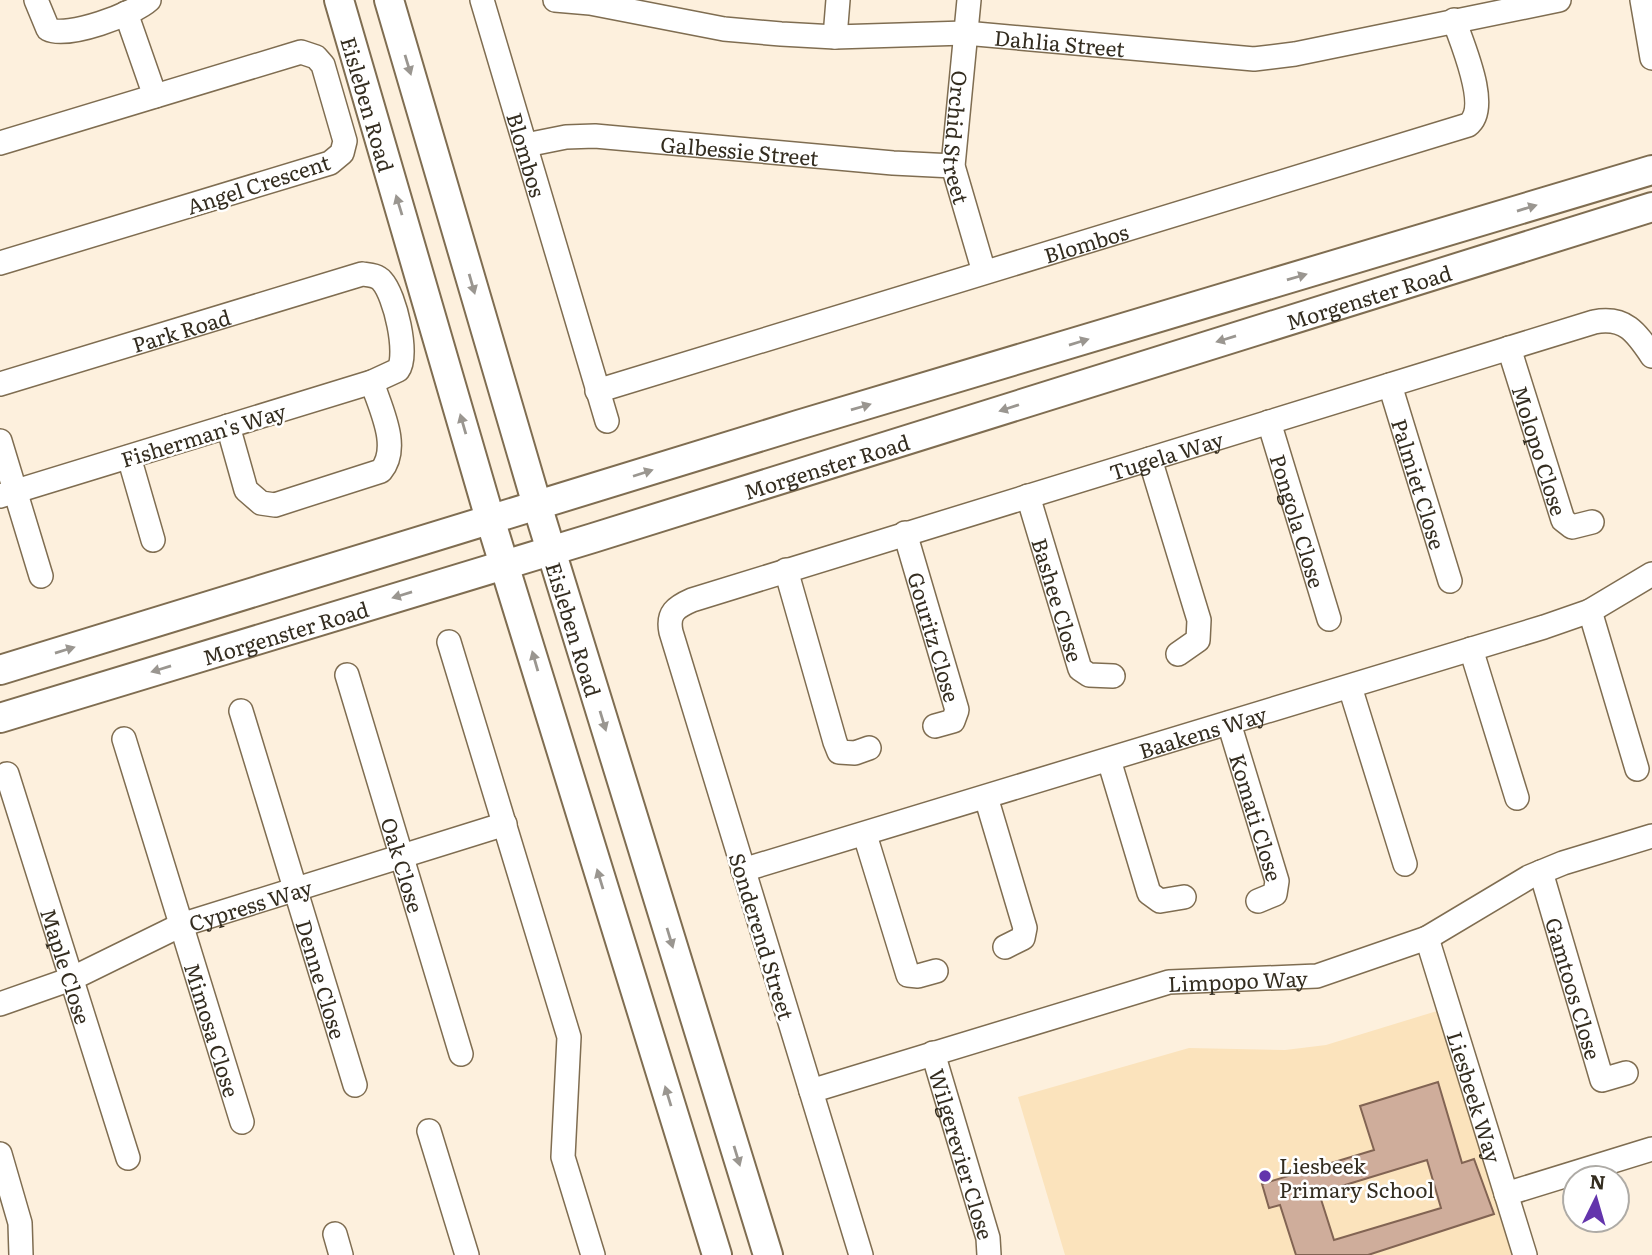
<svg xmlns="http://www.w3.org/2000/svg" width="1652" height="1255" viewBox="0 0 1652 1255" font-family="Literata,serif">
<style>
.built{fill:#fbe3bc}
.building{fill:#cfad9b;stroke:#826453;stroke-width:2;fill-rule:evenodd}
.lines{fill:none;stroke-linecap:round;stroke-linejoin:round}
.minor-casing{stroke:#7f6d51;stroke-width:26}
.major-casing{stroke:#7f6d51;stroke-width:32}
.minor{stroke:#fff;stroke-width:23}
.major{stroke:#fff;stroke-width:28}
.oneway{fill:#9a9690}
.poi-dot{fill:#6334ac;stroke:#fff;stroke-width:2.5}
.labels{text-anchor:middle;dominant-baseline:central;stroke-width:5;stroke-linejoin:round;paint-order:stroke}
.street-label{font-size:21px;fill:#342d20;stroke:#fff}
.poi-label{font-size:21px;fill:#342d20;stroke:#fff;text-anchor:start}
</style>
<rect width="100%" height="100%" fill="#fdf0dd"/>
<polygon class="built" points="1437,1011 1512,1255 1065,1255 1018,1097 1189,1048 1285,1050 1326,1045"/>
<path class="building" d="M1438,1082l24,81 12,-4 20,55 -126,41h-72l-16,-50 -11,3 -7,-24 112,-34 -14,-44zM1427,1160l14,48 -107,32 -15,-47z"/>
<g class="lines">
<defs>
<g id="minor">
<path d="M36,0l12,29c19,10 86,-15 101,-29"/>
<path id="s1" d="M482,0l125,421"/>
<path id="s2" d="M555,0l35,3 134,26 57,5 54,3 130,-4 289,26 41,-5 264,-54"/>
<path id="s3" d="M969,0l-16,166 31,106"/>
<polyline points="1642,0 1652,58"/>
<polyline points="126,13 155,96"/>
<polyline points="835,37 838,0"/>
<polyline points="0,143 301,52 316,57 323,65 345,141 342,153 330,163 0,263"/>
<path id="s4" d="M526,145l40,-8 29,-1 298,27 60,3"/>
<path id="s5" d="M1509,348l54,172 9,7 20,-5"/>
<path id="s6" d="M0,384l362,-110c7,1 15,1 20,7 13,14 27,74 16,89l-26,12 -372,114"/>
<path id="s7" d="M1390,385l60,196"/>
<path id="s8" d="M597,391l871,-266c23,-17 -6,-81 -14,-105"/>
<path id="s9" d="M1269,422l60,197"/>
<path d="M228,426l18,64 15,13 14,2 106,-34c20,-24 -1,-63 -9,-89"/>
<polyline points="0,441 41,576"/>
<polyline points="129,457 153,540"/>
<polyline points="1150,459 1199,620 1198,640 1178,654"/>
<path id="s10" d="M1028,496l52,173 9,6 24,1"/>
<path id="s11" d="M905,533l52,177 -4,11 -18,5"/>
<polyline points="786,570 835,742 839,752 855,753 869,748"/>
<polyline points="1590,611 1637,769"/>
<polyline points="449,642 569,1037 563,1157 593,1255"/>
<polyline points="1471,649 1517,798"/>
<path id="s12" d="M347,675l114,379"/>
<polyline points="1350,687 1405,864"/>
<path id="s13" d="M241,711l114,374"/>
<path id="s14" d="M1229,723l48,158 -2,13 -17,7"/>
<path id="s15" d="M124,739l118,383"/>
<polyline points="1109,760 1149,893 1160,901 1184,897"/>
<path id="s16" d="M7,774l121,384"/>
<polyline points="986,797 1025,928 1023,938 1005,947"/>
<polyline points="865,835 908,975 918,976 936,971"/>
<path id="s17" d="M743,870l801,-243 46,-16 62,-37"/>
<path id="s18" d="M1541,872l61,208 24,-7"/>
<path id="s19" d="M1427,938l98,317"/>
<path id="s20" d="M0,1004l71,-25 110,-54 324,-101"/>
<path id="s21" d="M933,1053l55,185 1,17"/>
<path id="s22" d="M811,1091l358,-109 148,-6 110,-38 102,-61 34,-14 89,-27"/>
<polyline points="429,1131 467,1255"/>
<polyline points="0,1154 20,1223 21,1255"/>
<polyline points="1506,1194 1652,1149"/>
<polyline points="335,1234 341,1255"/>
<path id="s23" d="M861,1255l-190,-623c-4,-19 5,-25 21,-32l902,-278c31,-6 42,10 58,34"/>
</g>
<g id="major">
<path id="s24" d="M339,0l151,519 227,736"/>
<path id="s25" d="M389,0l148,505 231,750"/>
<polyline points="0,670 798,425 1652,170"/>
<path id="s26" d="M0,718l593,-180 1059,-331"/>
</g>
</defs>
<use href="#minor" class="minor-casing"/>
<use href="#major" class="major-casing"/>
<use href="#minor" class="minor"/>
<use href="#major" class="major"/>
</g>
<defs><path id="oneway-solid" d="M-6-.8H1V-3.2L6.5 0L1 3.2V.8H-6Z" transform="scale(1.75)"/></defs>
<g class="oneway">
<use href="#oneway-solid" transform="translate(408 65) rotate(73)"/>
<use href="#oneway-solid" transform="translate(399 205) rotate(-107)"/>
<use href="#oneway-solid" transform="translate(1527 208) rotate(-17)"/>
<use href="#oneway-solid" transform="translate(1297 277) rotate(-16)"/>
<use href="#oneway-solid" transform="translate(472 284) rotate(74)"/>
<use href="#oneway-solid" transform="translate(1226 339) rotate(163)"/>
<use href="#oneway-solid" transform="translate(1079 342) rotate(-17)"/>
<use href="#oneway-solid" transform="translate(861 407) rotate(-16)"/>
<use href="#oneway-solid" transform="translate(1009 408) rotate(162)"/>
<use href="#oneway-solid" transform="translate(463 424) rotate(-106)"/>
<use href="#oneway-solid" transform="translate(643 473) rotate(-18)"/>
<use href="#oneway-solid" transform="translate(402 595) rotate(163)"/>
<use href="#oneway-solid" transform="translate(65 650) rotate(-17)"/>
<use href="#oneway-solid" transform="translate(535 661) rotate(-106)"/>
<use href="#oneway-solid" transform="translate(161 669) rotate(163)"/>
<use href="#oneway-solid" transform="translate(603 721) rotate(73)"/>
<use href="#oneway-solid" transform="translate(600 879) rotate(-107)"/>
<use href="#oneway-solid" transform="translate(670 938) rotate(73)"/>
<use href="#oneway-solid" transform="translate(668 1096) rotate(-107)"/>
<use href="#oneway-solid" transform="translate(737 1156) rotate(73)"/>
</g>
<circle class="poi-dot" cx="1265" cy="1176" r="7"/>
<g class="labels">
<g class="street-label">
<text stroke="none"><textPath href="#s2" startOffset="508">Dahlia Street</textPath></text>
<text stroke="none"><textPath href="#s24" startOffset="108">Eisleben Road</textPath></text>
<text stroke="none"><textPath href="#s3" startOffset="138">Orchid Street</textPath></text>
<text stroke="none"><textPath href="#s4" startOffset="215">Galbessie Street</textPath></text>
<text stroke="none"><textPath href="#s1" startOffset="161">Blombos</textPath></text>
<text transform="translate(258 183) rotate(-18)">Angel Crescent</text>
<text stroke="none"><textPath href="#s8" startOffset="511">Blombos</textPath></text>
<text stroke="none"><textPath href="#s26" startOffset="1432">Morgenster Road</textPath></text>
<text stroke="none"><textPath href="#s6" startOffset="189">Park Road</textPath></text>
<text transform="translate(203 434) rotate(-17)">Fisherman's Way</text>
<text stroke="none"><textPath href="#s5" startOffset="107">Molopo Close</textPath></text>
<text stroke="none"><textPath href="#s23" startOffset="1190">Tugela Way</textPath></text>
<text stroke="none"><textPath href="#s26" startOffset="864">Morgenster Road</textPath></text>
<text stroke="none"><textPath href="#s7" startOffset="103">Palmiet Close</textPath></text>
<text stroke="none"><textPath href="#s9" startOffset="103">Pongola Close</textPath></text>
<text stroke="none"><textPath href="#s10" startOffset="108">Bashee Close</textPath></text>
<text stroke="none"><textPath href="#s25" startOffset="656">Eisleben Road</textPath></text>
<text stroke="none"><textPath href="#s26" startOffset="298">Morgenster Road</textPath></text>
<text stroke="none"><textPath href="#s11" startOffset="108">Gouritz Close</textPath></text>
<text stroke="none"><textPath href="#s17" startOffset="480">Baakens Way</textPath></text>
<text stroke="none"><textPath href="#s14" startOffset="98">Komati Close</textPath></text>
<text stroke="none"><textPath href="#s12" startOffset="198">Oak Close</textPath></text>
<text stroke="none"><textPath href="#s20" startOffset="270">Cypress Way</textPath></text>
<text transform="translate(763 936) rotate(73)">Sonderend Street</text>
<text stroke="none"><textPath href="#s16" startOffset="201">Maple Close</textPath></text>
<text stroke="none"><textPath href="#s13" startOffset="280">Denne Close</textPath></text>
<text stroke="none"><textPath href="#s22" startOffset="443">Limpopo Way</textPath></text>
<text stroke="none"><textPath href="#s18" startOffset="121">Gamtoos Close</textPath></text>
<text stroke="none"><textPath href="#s15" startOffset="304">Mimosa Close</textPath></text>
<text stroke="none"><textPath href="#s19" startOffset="166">Liesbeek Way</textPath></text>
<text stroke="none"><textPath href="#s21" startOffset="105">Wilgerevier Close</textPath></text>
</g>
<g class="poi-label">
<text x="1279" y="1164">Liesbeek<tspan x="1279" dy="24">Primary School</tspan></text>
</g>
</g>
<g transform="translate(1596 1199) rotate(5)"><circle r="33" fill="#ffffff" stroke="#aeaba6" stroke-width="2"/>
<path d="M0-5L12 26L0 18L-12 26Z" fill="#6334ac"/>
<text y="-10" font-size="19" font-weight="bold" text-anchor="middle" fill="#342d20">N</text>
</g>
</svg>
